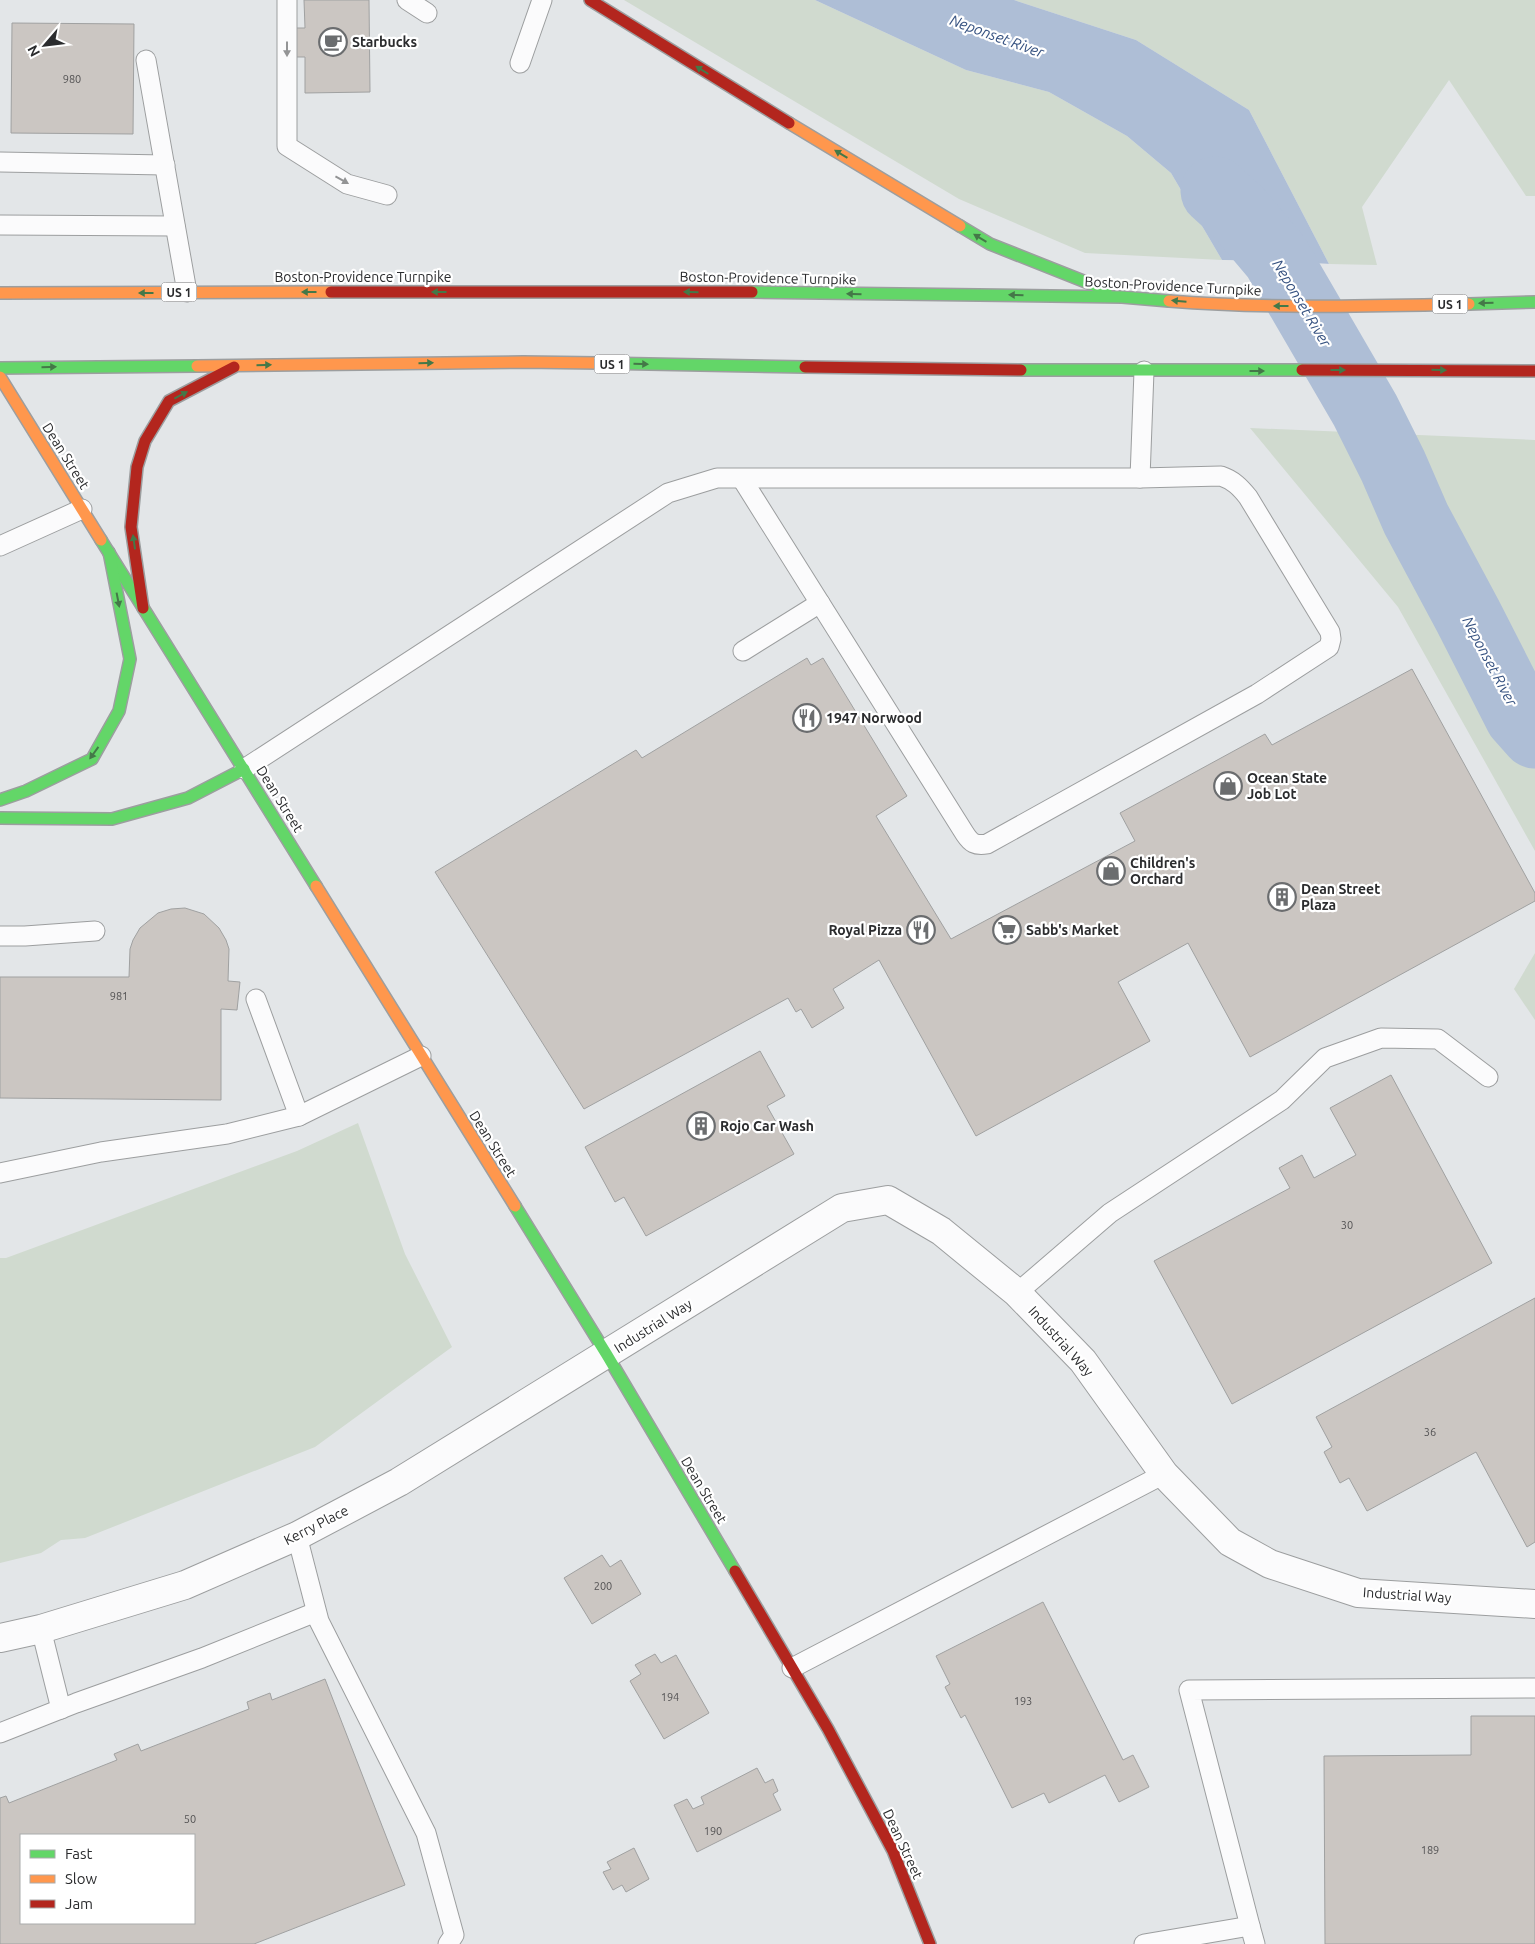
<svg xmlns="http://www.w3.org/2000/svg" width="1535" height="1944" viewBox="0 0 1535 1944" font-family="Ubuntu,sans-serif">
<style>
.green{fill:#d0dacf}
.water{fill:#aebed6}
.pier{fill:#e3e6e8}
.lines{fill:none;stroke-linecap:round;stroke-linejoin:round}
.river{stroke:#aebed6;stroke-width:69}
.building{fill:#cbc6c2;stroke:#a0a1a1;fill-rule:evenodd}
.lane-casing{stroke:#9c9e9f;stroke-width:21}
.street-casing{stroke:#9c9e9f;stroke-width:30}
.fast-casing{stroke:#9c9e9f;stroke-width:14}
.slow-casing{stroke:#9c9e9f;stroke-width:14}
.jam-casing{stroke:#9c9e9f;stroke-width:14}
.lane{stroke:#fbfbfc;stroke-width:19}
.street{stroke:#fbfbfc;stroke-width:28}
.fast{stroke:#63d668;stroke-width:11}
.slow{stroke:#ff974d;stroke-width:11}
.jam{stroke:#b3261e;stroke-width:11}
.oneway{fill:#939495}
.oneway2{fill:#447848}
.labels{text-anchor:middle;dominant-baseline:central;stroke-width:4.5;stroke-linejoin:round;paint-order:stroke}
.number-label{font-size:11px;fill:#535253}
.shield{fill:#fff;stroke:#6b6b6d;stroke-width:1}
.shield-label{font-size:12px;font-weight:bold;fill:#2b2c2e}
.poi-label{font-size:14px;font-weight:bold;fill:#2b2c2e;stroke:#fff;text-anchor:start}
.street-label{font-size:14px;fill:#2b2c2e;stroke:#fff}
.water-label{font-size:15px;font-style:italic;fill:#365281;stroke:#fff}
</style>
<rect width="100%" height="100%" fill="#e3e6e8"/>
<g class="green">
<polygon points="624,0 815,0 966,70 1049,92 1127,136 1171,173 1222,260 1085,253 959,199"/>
<polygon points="1014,0 1535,0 1535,196 1526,196 1449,80 1362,207 1377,265 1329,264 1249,110 1136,40"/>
<polygon points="1250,428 1535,440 1535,851 1398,607"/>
<polygon points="1535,953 1535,1020 1514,989"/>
<polygon points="358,1123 405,1254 452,1347 315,1447 85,1538 61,1540 41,1553 0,1563 0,1258 6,1258 297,1151"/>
</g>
<polygon class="water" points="815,0 1014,0 1136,40 1249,110 1329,264 1222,260 1171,173 1127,136 1049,92 966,70"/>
<polygon class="pier" points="1219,260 1222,260 1332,264 1329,266 1222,263"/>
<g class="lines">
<polyline class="river" points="1215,191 1238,212 1276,257 1365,410 1393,466 1416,519 1468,616 1519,716 1535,734"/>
</g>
<g class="building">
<polygon points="304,0 369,0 370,92 305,93 305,57 296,57 295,28 305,28"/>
<polygon points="12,23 134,24 133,134 11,133"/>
<polygon points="807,658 811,665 823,658 907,796 876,816 951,939 1135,841 1120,813 1265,734 1272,745 1412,669 1535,893 1535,901 1250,1057 1188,943 1118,982 1150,1041 976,1136 879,960 833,989 844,1008 812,1028 801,1009 796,1012 788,998 584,1109 435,872 636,750 642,758"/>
<polygon points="185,908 204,914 219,928 226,940 229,949 228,981 240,982 237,1010 221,1009 221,1100 0,1098 0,977 129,977 130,949 133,940 140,928 158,913 171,909"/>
<polygon points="760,1051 785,1096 767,1106 794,1154 646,1236 624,1197 615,1202 585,1147"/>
<polygon points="1391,1075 1492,1263 1232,1404 1154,1261 1290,1188 1279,1168 1302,1155 1314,1178 1356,1155 1330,1108"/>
<polygon points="1535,1298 1535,1542 1527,1547 1476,1452 1367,1511 1349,1478 1340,1483 1324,1452 1332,1447 1316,1417"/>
<polygon points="602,1555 610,1567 621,1560 641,1594 592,1624 564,1578"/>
<polygon points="1043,1602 1123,1760 1133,1755 1149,1787 1119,1802 1105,1775 1049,1803 1044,1793 1012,1808 965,1715 961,1718 945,1687 950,1684 936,1656"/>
<polygon points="655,1654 661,1663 676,1655 709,1713 664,1739 630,1681 641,1674 635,1665"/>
<path d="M325,1679l80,206 -151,59h-254v-146l6,-2 3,7 108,-43 -3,-6 24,-10 3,7 108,-42 -2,-7 23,-9 2,7zM21,1835h173v88h-173z"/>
<polygon points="1471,1716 1535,1716 1535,1944 1325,1944 1324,1756 1471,1755"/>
<polygon points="757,1768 765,1783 773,1779 778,1791 773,1794 781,1810 697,1852 674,1805 687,1799 693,1809 704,1804 701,1797"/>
<polygon points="634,1848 649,1879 626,1892 622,1885 613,1890 603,1872 611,1869 607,1862"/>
</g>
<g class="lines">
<defs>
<g id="lane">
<polyline points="287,0 287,146 347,184 387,195"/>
<polyline points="407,0 427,13"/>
<polyline points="146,60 187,292"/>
<polyline points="520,63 542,0"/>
<polyline points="0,162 165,165"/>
<polyline points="0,225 175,226"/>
<path d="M742,479l223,355c6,9 10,12 22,10l270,-150 72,-47 2,-8 -1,-7 -82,-135c-8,-10 -15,-17 -27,-21l-81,2"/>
<polyline points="0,546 82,509"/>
<polyline points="743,651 820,603"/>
<polyline points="244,769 668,493 717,478 1140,478 1144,371"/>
<polyline points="0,936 25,936 95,931"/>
<polyline points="256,999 299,1116"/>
<polyline points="0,1173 101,1152 227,1134 299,1116 421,1056"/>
<polyline points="1017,1293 1110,1213 1282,1100 1325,1058 1381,1038 1438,1039 1488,1077"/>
<polyline points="297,1536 319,1621 426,1833 454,1935 448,1944"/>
<polyline points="41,1629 61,1709"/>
<polyline points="792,1668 1164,1474"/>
<polyline points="0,1733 76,1703 202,1658 316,1612"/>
<polyline points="1250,1926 1255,1944"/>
<polyline points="1144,1944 1250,1926 1189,1690 1535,1688"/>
</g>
<polyline id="street" points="0,1638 41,1629 185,1585 297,1536 399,1482 842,1208 888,1200 941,1231 1017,1293 1083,1361 1164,1474 1230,1542 1270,1564 1358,1593 1535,1604"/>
<g id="fast">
<polyline points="960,226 990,244 1106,290"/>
<polyline points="752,292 1122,297 1169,301"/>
<polyline points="1469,304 1535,302"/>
<polyline points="598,363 805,367"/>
<polyline points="0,368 197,366"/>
<polyline points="1021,370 1302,370"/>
<polyline points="101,540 316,886"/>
<polyline points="0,800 26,791 92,759 119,711 130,659 109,552"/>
<polyline points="0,818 112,819 188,798 244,769"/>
<polyline points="515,1206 607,1355 735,1571"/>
</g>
<g id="slow">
<polyline points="789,123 960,226"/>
<polyline points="0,293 331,292"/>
<path d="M1169,301c99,8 200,5 300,3"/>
<polyline points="197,366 523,362 598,363"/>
<polyline points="0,377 101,540"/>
<polyline points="316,886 515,1206"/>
</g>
<g id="jam">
<polyline points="590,0 789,123"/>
<polyline points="331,292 752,292"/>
<polyline points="805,367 1021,370"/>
<polyline points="1302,370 1535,371"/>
<polyline points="143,608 131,527 137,467 145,441 169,401 234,367"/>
<polyline points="735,1571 828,1729 893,1851 930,1944"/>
</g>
</defs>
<use href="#lane" class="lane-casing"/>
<use href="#street" class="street-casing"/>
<use href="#fast" class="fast-casing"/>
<use href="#slow" class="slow-casing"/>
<use href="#jam" class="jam-casing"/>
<use href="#lane" class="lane"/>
<use href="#street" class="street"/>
<use href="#fast" class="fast"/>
<use href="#slow" class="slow"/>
<use href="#jam" class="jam"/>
</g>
<defs><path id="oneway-solid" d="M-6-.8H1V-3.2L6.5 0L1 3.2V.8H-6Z" transform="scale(1.25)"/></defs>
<g class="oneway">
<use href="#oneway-solid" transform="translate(287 49) rotate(90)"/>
<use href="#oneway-solid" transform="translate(342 180) rotate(29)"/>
</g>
<g class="oneway2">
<use href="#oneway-solid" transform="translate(702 70) rotate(-148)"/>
<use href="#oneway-solid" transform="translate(841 154) rotate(-149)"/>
<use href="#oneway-solid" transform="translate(980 238) rotate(-149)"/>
<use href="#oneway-solid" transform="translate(309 292) rotate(180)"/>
<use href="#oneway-solid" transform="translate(439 292) rotate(-180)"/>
<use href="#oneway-solid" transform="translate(691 292) rotate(-179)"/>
<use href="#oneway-solid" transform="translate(146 293) rotate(180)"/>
<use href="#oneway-solid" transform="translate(854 294) rotate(-179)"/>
<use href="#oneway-solid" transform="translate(1016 295) rotate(-179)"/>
<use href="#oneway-solid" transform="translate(1179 301) rotate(-175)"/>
<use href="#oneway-solid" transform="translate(1486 303) rotate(179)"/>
<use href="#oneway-solid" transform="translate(1281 306) rotate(-180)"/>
<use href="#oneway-solid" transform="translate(426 363) rotate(-1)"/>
<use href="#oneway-solid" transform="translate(641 364) rotate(1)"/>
<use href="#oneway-solid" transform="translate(264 365) rotate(-1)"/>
<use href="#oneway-solid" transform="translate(49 367) rotate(-1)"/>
<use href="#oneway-solid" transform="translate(1338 370)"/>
<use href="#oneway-solid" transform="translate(1439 370) rotate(1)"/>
<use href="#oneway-solid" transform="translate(1257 371)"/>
<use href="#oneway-solid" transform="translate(181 395) rotate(-28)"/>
<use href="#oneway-solid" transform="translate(134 542) rotate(-98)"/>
<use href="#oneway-solid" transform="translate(118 600) rotate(79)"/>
<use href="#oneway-solid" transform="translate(94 753) rotate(126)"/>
</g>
<defs>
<symbol id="cafe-ring" viewBox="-11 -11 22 22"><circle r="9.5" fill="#fff" stroke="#6b6d6f" stroke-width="1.5"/><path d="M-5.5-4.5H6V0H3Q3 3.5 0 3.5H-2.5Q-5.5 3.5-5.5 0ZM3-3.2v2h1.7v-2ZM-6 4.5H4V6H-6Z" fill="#6b6d6f"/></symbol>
<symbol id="restaurant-ring" viewBox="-11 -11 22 22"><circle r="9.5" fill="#fff" stroke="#6b6d6f" stroke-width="1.5"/><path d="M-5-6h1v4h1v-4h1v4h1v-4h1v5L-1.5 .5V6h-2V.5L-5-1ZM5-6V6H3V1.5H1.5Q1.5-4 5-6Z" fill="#6b6d6f"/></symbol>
<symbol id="shop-ring" viewBox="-11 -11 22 22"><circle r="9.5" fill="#fff" stroke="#6b6d6f" stroke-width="1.5"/><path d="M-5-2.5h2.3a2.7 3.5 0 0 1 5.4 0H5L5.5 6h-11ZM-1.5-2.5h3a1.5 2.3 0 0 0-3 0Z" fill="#6b6d6f"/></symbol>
<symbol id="building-ring" viewBox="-11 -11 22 22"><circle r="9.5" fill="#fff" stroke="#6b6d6f" stroke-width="1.5"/><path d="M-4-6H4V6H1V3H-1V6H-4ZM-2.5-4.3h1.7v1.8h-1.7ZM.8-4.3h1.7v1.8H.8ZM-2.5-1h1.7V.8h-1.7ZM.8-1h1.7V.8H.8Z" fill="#6b6d6f"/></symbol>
<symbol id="supermarket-ring" viewBox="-11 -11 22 22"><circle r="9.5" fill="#fff" stroke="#6b6d6f" stroke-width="1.5"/><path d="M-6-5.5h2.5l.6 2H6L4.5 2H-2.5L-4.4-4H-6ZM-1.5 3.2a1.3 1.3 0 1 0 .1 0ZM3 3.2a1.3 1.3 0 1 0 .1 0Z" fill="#6b6d6f"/></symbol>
</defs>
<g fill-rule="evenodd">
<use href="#cafe-ring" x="317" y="26" width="32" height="32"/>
<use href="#restaurant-ring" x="791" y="702" width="32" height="32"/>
<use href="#shop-ring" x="1212" y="770" width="32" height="32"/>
<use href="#shop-ring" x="1095" y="855" width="32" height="32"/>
<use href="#building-ring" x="1266" y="881" width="32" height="32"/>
<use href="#restaurant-ring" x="905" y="914" width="32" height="32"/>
<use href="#supermarket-ring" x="991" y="914" width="32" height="32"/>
<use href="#building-ring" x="685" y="1110" width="32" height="32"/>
</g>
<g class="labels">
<g class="number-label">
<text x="72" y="79">980</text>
<text x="119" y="996">981</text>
<text x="1347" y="1225">30</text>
<text x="1430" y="1432">36</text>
<text x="603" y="1586">200</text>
<text x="670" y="1697">194</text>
<text x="1023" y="1701">193</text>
<text x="190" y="1819">50</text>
<text x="713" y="1831">190</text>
<text x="1430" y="1850">189</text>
</g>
<g class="shield">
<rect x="161.5" y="282.5" width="35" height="19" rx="4"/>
<rect x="1432.5" y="294.5" width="35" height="19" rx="4"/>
<rect x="594.5" y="354.5" width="35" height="19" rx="4"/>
</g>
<g class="shield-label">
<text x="179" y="292">US 1</text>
<text x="1450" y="304">US 1</text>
<text x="612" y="364">US 1</text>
</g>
<g class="poi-label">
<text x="352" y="42">Starbucks</text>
<text x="826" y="718">1947 Norwood</text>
<text x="1247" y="778">Ocean State<tspan x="1247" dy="16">Job Lot</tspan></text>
<text x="1130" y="863">Children's<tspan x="1130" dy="16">Orchard</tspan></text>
<text x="1301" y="889">Dean Street<tspan x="1301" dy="16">Plaza</tspan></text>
<text x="902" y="930" text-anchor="end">Royal Pizza</text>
<text x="1026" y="930">Sabb's Market</text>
<text x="720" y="1126">Rojo Car Wash</text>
</g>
<g class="street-label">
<text x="363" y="277">Boston-Providence Turnpike</text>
<text transform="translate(768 278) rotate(1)">Boston-Providence Turnpike</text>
<text transform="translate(1173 286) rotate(3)">Boston-Providence Turnpike</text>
<text transform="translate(66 456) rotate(58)">Dean Street</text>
<text transform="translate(280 799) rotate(58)">Dean Street</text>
<text transform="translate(493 1144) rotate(58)">Dean Street</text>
<text transform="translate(653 1326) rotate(-32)">Industrial Way</text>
<text transform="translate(1061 1341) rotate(48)">Industrial Way</text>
<text transform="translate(704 1490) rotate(59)">Dean Street</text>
<text transform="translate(316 1525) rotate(-27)">Kerry Place</text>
<text transform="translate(1407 1595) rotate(4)">Industrial Way</text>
<text transform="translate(903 1844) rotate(65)">Dean Street</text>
</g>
<g class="water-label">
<text transform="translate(997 36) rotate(20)">Neponset River</text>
<text transform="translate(1302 303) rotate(59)">Neponset River</text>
<text transform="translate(1490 661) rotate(62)">Neponset River</text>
</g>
</g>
<rect x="20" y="1834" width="175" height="90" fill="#ffffff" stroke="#aaabab"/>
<rect x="30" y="1850" width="25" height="8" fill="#63d668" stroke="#aaabab"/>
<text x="65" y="1859" font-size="15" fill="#2b2c2e">Fast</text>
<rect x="30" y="1875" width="25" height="8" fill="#ff974d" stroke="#aaabab"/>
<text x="65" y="1884" font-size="15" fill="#2b2c2e">Slow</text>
<rect x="30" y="1900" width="25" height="8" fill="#b3261e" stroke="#aaabab"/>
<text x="65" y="1909" font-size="15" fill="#2b2c2e">Jam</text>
<g transform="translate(45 45) rotate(242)" stroke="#ffffff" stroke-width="4" paint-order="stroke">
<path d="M0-4L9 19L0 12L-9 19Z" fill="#2b2c2e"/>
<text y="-8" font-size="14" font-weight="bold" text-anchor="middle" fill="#2b2c2e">N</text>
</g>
</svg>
